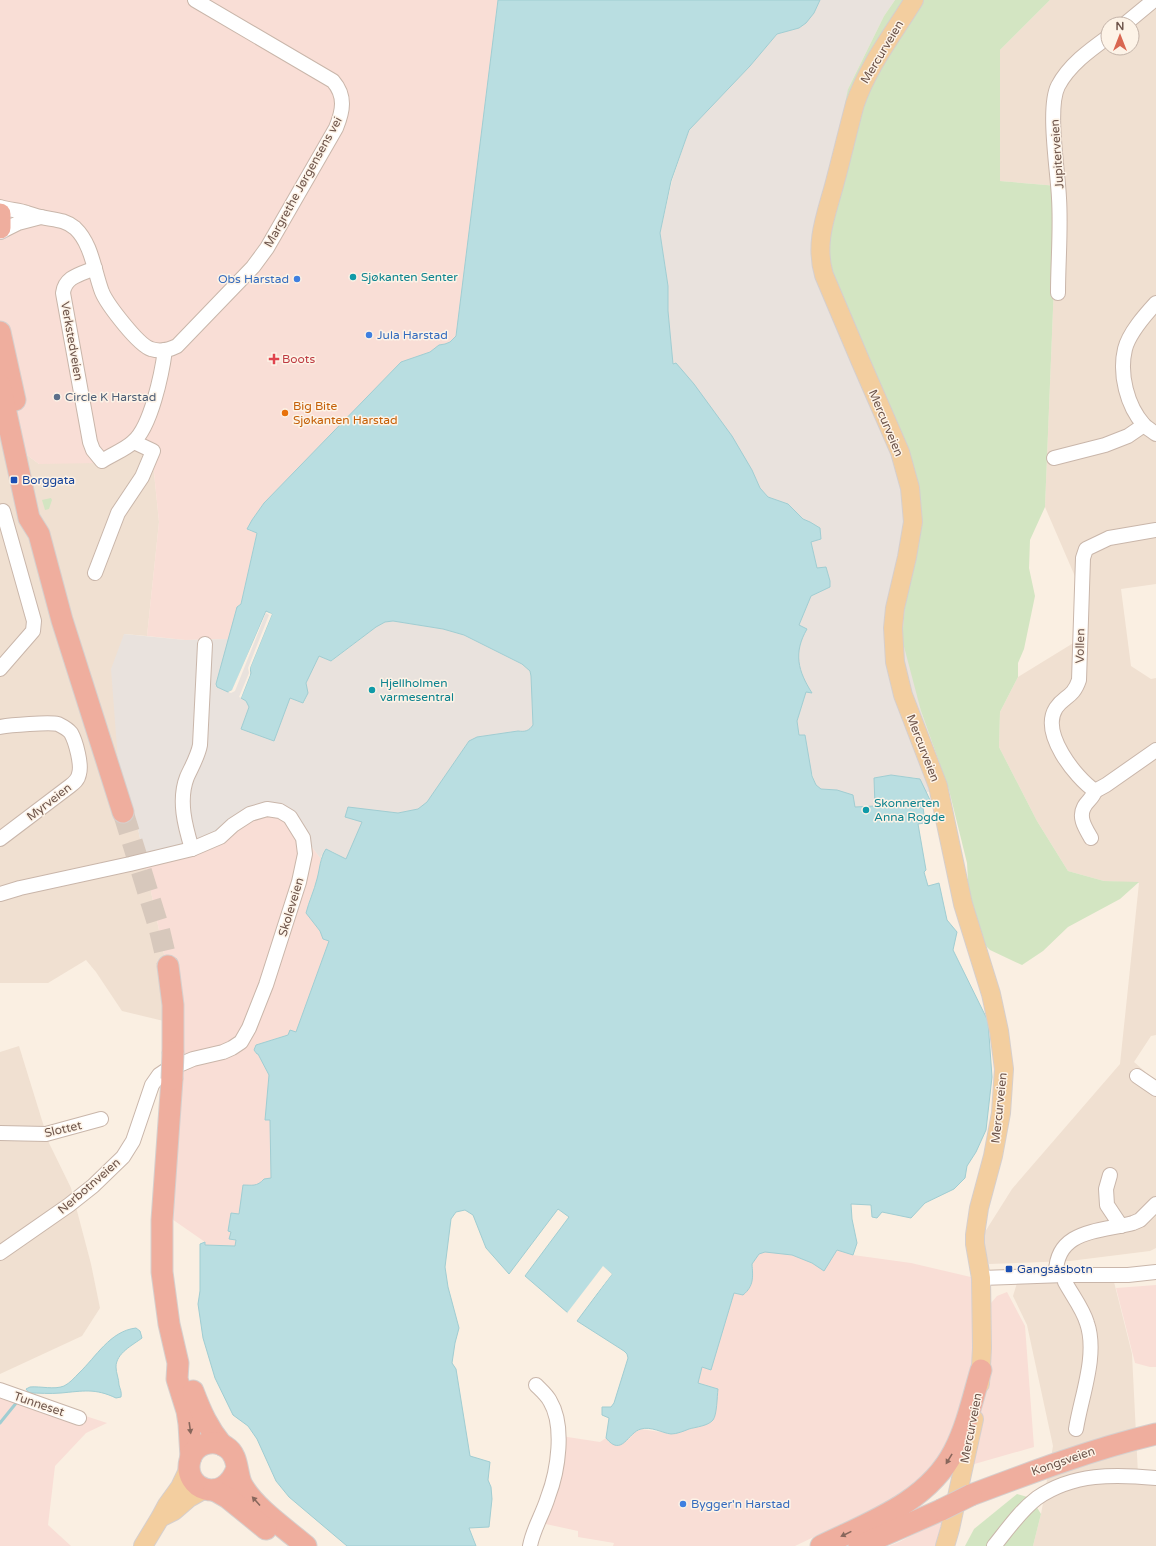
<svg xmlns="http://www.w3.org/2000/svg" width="1156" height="1546" viewBox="0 0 1156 1546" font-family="'Varela Round',sans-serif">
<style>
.residential{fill:#f0e0d1;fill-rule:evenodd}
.commercial{fill:#f9ded6}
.industrial{fill:#e9e2dd}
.green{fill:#d3e5c2}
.water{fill:#b9dee1;stroke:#a0cdd2}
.pier{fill:#faefe2}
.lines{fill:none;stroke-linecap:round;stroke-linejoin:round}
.stream{stroke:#a0cdd2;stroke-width:3}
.highway-tunnel{stroke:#d7c8bc;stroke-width:21;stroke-dasharray:21 10;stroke-linecap:butt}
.minor-casing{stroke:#c9b6aa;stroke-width:16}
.major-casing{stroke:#d6cfcd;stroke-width:20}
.highway-casing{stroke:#d6cfcd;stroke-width:23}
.minor{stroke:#fff;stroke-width:14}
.major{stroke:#f3ce9f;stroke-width:18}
.highway{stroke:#efae9e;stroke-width:21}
.highway-bridge-casing{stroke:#d6cfcd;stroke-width:23;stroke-linecap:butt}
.highway-bridge{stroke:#efae9e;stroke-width:21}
.oneway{fill:#88675c}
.culture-dot{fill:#0f9aa8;stroke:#fdf3e7;stroke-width:1.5}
.shop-dot{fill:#3f7fe0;stroke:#fdf3e7;stroke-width:1.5}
.health-dot{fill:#e0444e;stroke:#fdf3e7;stroke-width:1.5}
.service-dot{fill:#5c6f8a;stroke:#fdf3e7;stroke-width:1.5}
.food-dot{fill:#e8710a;stroke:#fdf3e7;stroke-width:1.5}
.transit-dot{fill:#1a4fb4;stroke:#fdf3e7;stroke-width:1.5}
.labels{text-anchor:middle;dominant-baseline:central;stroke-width:3;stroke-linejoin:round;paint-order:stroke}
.street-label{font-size:12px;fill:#6e554b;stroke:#fdf3e7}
.culture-label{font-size:12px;fill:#0d838f;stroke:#fdf3e7;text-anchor:start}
.shop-label{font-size:12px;fill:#366cbe;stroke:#fdf3e7;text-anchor:start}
.health-label{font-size:12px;fill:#be3a42;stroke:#fdf3e7;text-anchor:start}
.service-label{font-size:12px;fill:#4e5e75;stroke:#fdf3e7;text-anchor:start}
.food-label{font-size:12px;fill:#c56008;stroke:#fdf3e7;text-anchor:start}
.transit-label{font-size:12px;fill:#164399;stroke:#fdf3e7;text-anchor:start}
</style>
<rect width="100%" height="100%" fill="#faefe2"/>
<g class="residential">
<path d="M1050,0h106v584l-35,5 10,77 20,13 5,-1v357l-5,1 -17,26 22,19v167l-6,3 -80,10 -81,3 -6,-10v-19l29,-46 108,-125 19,-181 -35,-2 -36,-10 -31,-50 -38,-74 1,-35 18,-35 57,-35 2,-61 -32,-74 13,-321 -58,-5v-131zM1108,24h24v24h-24z"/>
<polygon points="0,435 39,464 133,435 152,453 159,522 147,636 124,634 118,761 138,829 166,964 172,1023 122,1011 96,972 86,960 48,983 0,983"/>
<polygon points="19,1046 49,1143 71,1188 91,1264 100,1308 82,1336 0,1374 0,1052"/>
<polygon points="1114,1282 1132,1354 1138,1474 1156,1477 1156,1546 1033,1546 1041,1514 1053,1446 1027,1325 1013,1296 1017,1283"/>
</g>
<g class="commercial">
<polygon points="0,0 498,0 456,336 450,342 445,344 439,345 430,352 401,362 264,503 252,520 249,531 257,532 241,604 237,607 229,639 185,640 147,636 159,522 152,453 133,435 97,463 39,464 0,435"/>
<polygon points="268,813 293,822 321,859 317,880 309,901 306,913 320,931 323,939 329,941 296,1032 256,1045 254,1050 257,1054 258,1053 269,1075 265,1120 270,1120 271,1179 264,1179 260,1184 257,1185 243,1185 239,1214 231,1232 236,1240 235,1246 205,1245 205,1242 169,1217 166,964 144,858"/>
<polygon points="837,1250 853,1255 911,1263 975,1278 976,1365 956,1469 795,1546 613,1546 614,1543 578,1537 578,1531 541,1523 561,1436 600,1442 606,1438 610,1443 629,1439 635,1432 641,1429 673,1434 707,1424 713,1420 718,1390 698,1383 702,1367 711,1369 734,1293 753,1271 752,1264 759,1254 765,1251 792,1255 812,1263 824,1270"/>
<polygon points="1156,1285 1156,1367 1150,1367 1135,1363 1116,1288"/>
<polygon points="1007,1292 1025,1326 1034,1447 971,1465 986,1374 987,1317 991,1303 997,1296"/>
<polygon points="0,1393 49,1404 107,1423 86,1433 55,1466 48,1525 71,1546 0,1546"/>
<polygon points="947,1517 938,1546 889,1546 899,1542"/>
</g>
<g class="industrial">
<polygon points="820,0 895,0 884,16 848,89 902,440 921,711 949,790 926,792 920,780 917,778 891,775 874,778 876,806 855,807 837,790 821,789 816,785 799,735 797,721 806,692 812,693 804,681 798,664 800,640 807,629 799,625 811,596 830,581 826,567 817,569 811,542 821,539 810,522 803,519 788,504 768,497 760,488 752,470 673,364 668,311 668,286 660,233 672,181 689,130 750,66 777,34 799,28 814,13"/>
<polygon points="265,611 272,614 250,668 251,673 241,698 248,703 249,707 241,729 290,698 304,703 308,693 306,683 319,656 332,661 376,627 385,622 393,621 443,629 464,635 522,664 530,671 531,676 533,725 530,730 525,732 518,731 469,741 427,802 418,809 398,813 386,812 362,822 346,859 331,851 321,856 321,859 293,822 268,813 195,846 144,858 138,829 118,761 111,669 124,634 185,640 229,639 216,684 233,690"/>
</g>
<g class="green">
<polygon points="895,0 1050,0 1000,50 1000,181 1058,186 1045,507 1030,540 1029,568 1035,596 1024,649 1018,663 1018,677 1000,712 999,747 1037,821 1068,871 1104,881 1139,882 1120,899 1068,927 1043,951 1022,965 990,950 980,940 970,915 967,863 949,790 921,711 902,639 907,585 919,510 827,266 841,124 848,89 884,16"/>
<path d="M66,481l-15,7h-10c5,-6 18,-7 25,-7z"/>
<polygon points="51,498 52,500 49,509 45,510 42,500"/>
<polygon points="1017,1494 1031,1498 1041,1514 1033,1546 965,1546 974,1529"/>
</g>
<g class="water">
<path d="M498,0h322l-6,13 -8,10 -7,5 -22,6 -27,32 -61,64 -18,51 -11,52 8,53v25l5,53 3,-1 18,21 38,52 20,34 8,18 8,9 20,7 15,15 7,3 10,6 1,11 -10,3 6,26 9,-1 4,14v6l-19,9 -12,29 8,4c-14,24 -9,42 5,64l-6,-1 -9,29 2,14h6l7,41 4,9 5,4 16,1 16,5 2,12 20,-1 -1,-28 17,-3 29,4 10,21v2l-7,5 2,16 -7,1 8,46 -2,2 4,14 11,-3 8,37 10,12 -4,18 35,71 4,56 -6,53 -10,22 -9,14 -2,12 -11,11 -29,14 -14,15 -29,-6 -5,6 -5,-1 -1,-12 -20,-1 1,15 5,24 -4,12 -16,-5 -13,21 -12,-8 -20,-8 -27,-3 -6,2 -7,10c1,13 2,22 -9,31l-9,-2 -23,77 -9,-3 -4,16 20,6c-1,8 -1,26 -5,31 -5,6 -17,7 -24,9 -5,2 -12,5 -18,5 -9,-1 -20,-8 -30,-5 -13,3 -19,29 -35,9l3,-20 -7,-3v-8h9l3,-4 14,-45 -1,-4 -3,-3 -47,-30 35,-47 -9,-7 -35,46 -43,-37 44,-59 -11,-8 -49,65 -23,-26 -13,-33 -8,-5 -9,2 -5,7 -6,48 3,20 11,41 -4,15 -3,20 4,6 14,87 20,6 -2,18 3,7 1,12 -3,28 -20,1 7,18h-129l-58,-49 -13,-16 -19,-42 -9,-13 -15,-11 -18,-37 -12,-40 -5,-34 2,-13v-47l5,-2v3l30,1 1,-6 -7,-1 2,-7 -3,-1 3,-18 8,1 4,-29c9,0 14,2 21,-6l7,-1 -1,-58h-5l4,-45 -11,-21h-1l-3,-4 2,-5 32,-10 2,-5 6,2 33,-91 -6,-2 -3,-8 -14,-18c3,-12 8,-22 11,-34 3,-11 3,-21 9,-30l20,10 16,-37 -17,-5 3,-10 50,6 20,-4 9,-7 42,-61 8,-4 41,-6c7,1 11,0 15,-6l-2,-49 -1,-5 -8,-7 -58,-29 -21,-6 -50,-8 -8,1 -9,5 -45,34 -12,-5 -13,27 2,10 -5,10 -13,-5 -16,43 -33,-12 8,-22 -3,-6 -5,-3 10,-25 -1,-5 22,-54 -6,-3 -33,79 -5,2 -11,-5 -1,-3 21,-77 4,-3 16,-71 -10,-4 5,-9 12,-17 137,-141 29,-10 9,-7 6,-1 5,-2 6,-6z"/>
<path d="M136,1328l4,3 2,7c-9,7 -26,15 -26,29 0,6 3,12 3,18 1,4 3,7 2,12l-5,1c-21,-10 -33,-7 -55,-5 -11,1 -22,0 -32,0l-3,-4 4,-2c11,-1 24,3 34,-1 6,-3 10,-8 15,-13 17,-16 31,-42 57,-45z"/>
</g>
<g class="pier">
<polygon points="266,612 272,614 250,668 250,675 241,698 239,697 249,673 248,668 269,615 266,613 235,691 231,693 228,692 232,690"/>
<polygon points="603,1266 612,1274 576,1320 575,1320 610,1274 603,1269 570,1314 567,1313"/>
</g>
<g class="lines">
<polyline class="stream" points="0,1423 17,1402"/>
<polyline class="highway-tunnel" points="123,812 159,928 168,966"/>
<defs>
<g id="minor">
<polyline points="1125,24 1154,0"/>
<path d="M0,207c9,3 18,3 27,6 4,1 9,3 14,4 13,3 23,2 34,11 17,16 19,43 27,64 5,12 36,53 49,57 9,3 18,1 26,-3l76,-79 14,-19 69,-120c7,-17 10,-32 -3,-47l-138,-81"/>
<polyline points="0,232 18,223 41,217"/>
<path d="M95,268c-13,6 -30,8 -32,25l27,149 3,8 9,11c9,-6 24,-12 31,-19 18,-15 29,-69 32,-92"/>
<path d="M1058,293c0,-32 3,-63 1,-95 -1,-26 -12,-90 -1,-112 11,-21 32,-36 50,-49"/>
<path d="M1156,303c-11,12 -27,30 -31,46 -6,25 2,57 19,76 3,3 8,6 12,9"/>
<polyline points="1054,458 1105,445 1128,436 1144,425"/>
<polyline points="95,573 118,513 142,477 153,451 134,442"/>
<polyline points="0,669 33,631 34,621 3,511"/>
<path d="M0,727c10,-2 49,-5 58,-3 4,2 10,5 13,9 5,9 11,32 8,41 -1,6 -5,9 -9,12l-70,53"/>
<polyline points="1095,791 1106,785 1156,750"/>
<path d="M1091,838c-5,-9 -13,-20 -7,-31 3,-6 9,-9 11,-16 -20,-14 -55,-58 -39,-83 8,-12 17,-10 23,-28l4,-122 3,-9 23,-11 47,-8"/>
<path d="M192,849c-7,-23 -14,-49 -5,-72 5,-11 11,-21 13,-32l5,-101"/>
<polyline points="0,894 20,888 130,864 192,849 220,837 233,825 250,814 267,809 280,811 290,817 303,838 305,854 299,882 266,985 249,1028 241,1042 232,1048 223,1052 193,1059 165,1071 159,1075 152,1085 133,1141 123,1157 93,1186 69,1205 0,1253"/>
<polyline points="1137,1076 1156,1089"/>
<polyline points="0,1133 46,1134 101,1119"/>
<polyline points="1110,1175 1106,1189 1107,1205 1121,1226"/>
<path d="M1056,1275c-1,-46 44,-43 77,-52l7,-3 16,-16"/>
<path d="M1065,1275v7c7,13 18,27 22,41 11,32 -6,74 -11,106"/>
<polyline points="981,1278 1065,1275 1128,1275 1156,1272"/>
<polyline points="0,1390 79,1418"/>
<path d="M530,1546c3,-17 13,-32 18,-49 10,-26 17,-71 2,-96 -3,-6 -9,-11 -14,-16"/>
<path d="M994,1546c13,-16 26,-35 43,-48 36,-25 78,-24 119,-20"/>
</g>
<g id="major">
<path d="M914,0c-21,34 -46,66 -59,104 -7,26 -13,52 -20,78 -8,31 -21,60 -11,93l36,85 40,92 10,36 3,34 -6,35 -12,51 -2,20 2,34 8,33 35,91 25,118 28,90 8,37 5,38 -3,44 -8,43 -14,52 -4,27v9l6,34 1,70 -2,36"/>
<polyline points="164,1516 174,1511 189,1498 205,1489"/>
<polyline points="143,1546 160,1518 167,1505 180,1487 189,1468"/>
<polyline points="945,1546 950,1529 974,1419"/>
</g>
<g id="highway">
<polyline points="0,214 0,228"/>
<polyline points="0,332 15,400"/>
<polyline points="0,385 29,518 39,534 62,620 123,812"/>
<polyline points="168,966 173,1005 173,1052"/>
<polyline points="172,1079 162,1220 162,1272 169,1324 178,1363 177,1379 187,1411 189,1424 191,1457"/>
<path d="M193,1391c8,21 15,37 29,54"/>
<path d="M237,1468c-13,38 -55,21 -47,-8 4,-16 23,-22 36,-13 13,8 10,26 16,38 13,23 44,44 64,61"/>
<polyline points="214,1490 228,1498 266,1529"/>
<path d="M971,1495c61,-23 122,-46 185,-61"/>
<path d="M821,1546c49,-24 107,-44 133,-95 13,-25 19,-54 27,-81"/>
<polyline points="859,1546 941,1510"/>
</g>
</defs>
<use href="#minor" class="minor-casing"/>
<use href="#major" class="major-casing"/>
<use href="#highway" class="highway-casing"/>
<use href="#minor" class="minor"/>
<use href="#major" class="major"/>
<use href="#highway" class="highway"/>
<defs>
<g id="highway-bridge">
<polyline points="172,1079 173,1052"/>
<polyline points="941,1510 971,1495"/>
</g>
</defs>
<use href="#highway-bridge" class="highway-bridge-casing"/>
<use href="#highway-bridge" class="highway-bridge"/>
</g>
<defs><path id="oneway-solid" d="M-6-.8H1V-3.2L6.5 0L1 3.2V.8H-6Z"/></defs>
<g class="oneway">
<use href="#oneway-solid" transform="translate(190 1428) rotate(82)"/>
<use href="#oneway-solid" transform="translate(949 1459) rotate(121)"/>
<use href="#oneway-solid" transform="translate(256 1501) rotate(-132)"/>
<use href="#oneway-solid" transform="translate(846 1534) rotate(154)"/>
</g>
<g class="culture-dot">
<circle cx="353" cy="277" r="4"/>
<circle cx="372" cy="690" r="4"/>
<circle cx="866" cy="810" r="4"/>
</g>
<g class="shop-dot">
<circle cx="297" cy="279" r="4"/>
<circle cx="369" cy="335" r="4"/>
<circle cx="683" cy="1504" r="4"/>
</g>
<path class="health-dot" d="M272 353h4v4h4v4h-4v4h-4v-4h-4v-4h4z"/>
<circle class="service-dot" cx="57" cy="397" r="4"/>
<circle class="food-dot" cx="285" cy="413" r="4"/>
<g class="transit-dot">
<rect x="10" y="476" width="8" height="8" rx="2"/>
<rect x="1005" y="1265" width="8" height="8" rx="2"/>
</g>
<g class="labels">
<g class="street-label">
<text transform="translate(882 52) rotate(-59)">Mercurveien</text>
<text transform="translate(1057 154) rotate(-94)">Jupiterveien</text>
<text transform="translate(303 182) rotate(-61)">Margrethe Jørgensens vei</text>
<text transform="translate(72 341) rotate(80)">Verkstedveien</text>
<text transform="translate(886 423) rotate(67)">Mercurveien</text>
<text transform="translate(1080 646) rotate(-89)">Vollen</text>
<text transform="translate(923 748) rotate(69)">Mercurveien</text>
<text transform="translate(49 802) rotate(-38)">Myrveien</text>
<text transform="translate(291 907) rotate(-73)">Skoleveien</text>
<text transform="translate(999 1108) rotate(-84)">Mercurveien</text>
<text transform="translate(63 1129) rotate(-13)">Slottet</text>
<text transform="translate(89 1186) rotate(-41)">Nerbotnveien</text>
<text transform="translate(39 1404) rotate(19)">Tunneset</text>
<text transform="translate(971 1428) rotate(-79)">Mercurveien</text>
<text transform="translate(1063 1461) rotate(-19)">Kongsveien</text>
</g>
<g class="culture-label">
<text x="361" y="277">Sjøkanten Senter</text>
<text x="380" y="683">Hjellholmen<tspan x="380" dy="14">varmesentral</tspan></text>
<text x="874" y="803">Skonnerten<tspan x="874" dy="14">Anna Rogde</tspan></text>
</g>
<g class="shop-label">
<text x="289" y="279" text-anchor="end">Obs Harstad</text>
<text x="377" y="335">Jula Harstad</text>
<text x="691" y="1504">Bygger'n Harstad</text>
</g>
<g class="health-label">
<text x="282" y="359">Boots</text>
</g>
<g class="service-label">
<text x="65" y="397">Circle K Harstad</text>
</g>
<g class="food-label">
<text x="293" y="406">Big Bite<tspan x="293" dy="14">Sjøkanten Harstad</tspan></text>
</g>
<g class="transit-label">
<text x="22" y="480">Borggata</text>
<text x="1017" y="1269">Gangsåsbotn</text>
</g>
</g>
<g transform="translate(1120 36)"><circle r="19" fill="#fdf3e7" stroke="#c4b4a9"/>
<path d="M0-3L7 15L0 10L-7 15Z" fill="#d96751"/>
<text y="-6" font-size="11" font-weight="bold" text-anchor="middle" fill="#6e554b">N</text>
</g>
</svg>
